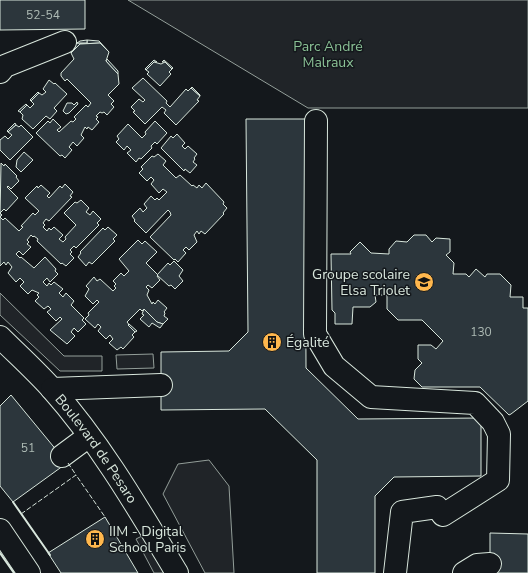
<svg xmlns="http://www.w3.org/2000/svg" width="528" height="573" viewBox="0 0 528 573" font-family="'Nunito Sans',sans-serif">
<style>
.green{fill:#202428;stroke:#939e99}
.building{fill:#2c363c;stroke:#d8e6dc}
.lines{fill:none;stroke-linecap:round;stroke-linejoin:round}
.minor-casing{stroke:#d8e6dc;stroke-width:24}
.highway-casing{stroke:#d8e6dc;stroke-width:24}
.minor{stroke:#14181c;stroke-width:22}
.highway{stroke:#14181c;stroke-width:22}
.fence{stroke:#d8e6dc;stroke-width:1;stroke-dasharray:5 2;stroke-linecap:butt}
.wall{stroke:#d8e6dc;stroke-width:2}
.labels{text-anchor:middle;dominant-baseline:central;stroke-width:3;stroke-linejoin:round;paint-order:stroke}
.number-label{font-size:12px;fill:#adbab4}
.park-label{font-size:14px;fill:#8ac095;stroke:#14181c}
.poi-label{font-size:14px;fill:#d8e6dc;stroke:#14181c;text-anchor:start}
.street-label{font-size:14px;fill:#d8e6dc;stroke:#14181c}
</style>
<rect width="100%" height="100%" fill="#14181c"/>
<g class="green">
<polygon points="128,0 528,0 528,108 308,108"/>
<polygon points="0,293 64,356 102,356 102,371 60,371 0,315"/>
<polygon points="153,354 154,368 117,369 116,355"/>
<polygon points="209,460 229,486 234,573 205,573 163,494 178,464"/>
<polygon points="144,535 164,573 154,573 136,539"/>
</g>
<g class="building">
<polygon points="0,0 85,0 85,29 0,30"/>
<polygon points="87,40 99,41 109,52 100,43 80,44 71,53 71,49 77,43 87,43"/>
<polygon points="87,40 87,43 77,43 80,41"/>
<polygon points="100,43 109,52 106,61 118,74 119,84 108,95 114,101 111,104 114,107 107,115 104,112 102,113 100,112 96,116 98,117 96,119 99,122 92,130 88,127 87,129 85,127 81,135 84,138 77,146 73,142 69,147 72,150 65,158 62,155 60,156 36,133 48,121 50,123 53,119 61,127 57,130 59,132 71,121 73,122 76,119 74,117 86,105 88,107 91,103 67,79 65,81 61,76 61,73 74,59 71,53 80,44"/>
<polygon points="107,59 118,71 118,74 106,61"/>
<polygon points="154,60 157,62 154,62 146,70 145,69"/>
<polygon points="164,60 173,68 172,69 165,62 162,62"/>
<polygon points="154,62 161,64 165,62 172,69 169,72 171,74 160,86 147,74 149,72 146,70"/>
<polygon points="143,78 167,101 166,103 170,107 186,89 188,91 191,88 200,96 197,100 199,101 176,125 164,113 166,110 162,107 145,124 133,112 135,111 131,107 139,99 143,102 145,100 132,88"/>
<polygon points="49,80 54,84 55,83 67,94 54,108 57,111 50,119 46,116 33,129 22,119 23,115 20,112 27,105 30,108 34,104 31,101 39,93 42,95 46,92 43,89"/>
<polygon points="192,87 200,95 200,96 191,88"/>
<polygon points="38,92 39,93 31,101 30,100"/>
<polygon points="77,102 78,104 69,113 66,114 63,111 67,103 72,103 74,105"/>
<polygon points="26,104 27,105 20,112 18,111"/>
<polygon points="246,119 305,119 306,368 358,419 481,418 481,476 394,477 375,496 375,573 317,573 317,460 265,409 161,410 161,352 229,351 248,332"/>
<polygon points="155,121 167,133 157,144 155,142 151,146 152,148 141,159 139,158 136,162 127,153 131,150 127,146 124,150 116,142 119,139 117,136 128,124 142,138 146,134 145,132"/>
<polygon points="15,123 16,125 8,132 7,131"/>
<polygon points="16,125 19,127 21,125 33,137 10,160 0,150 0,140 5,136 8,139 12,135 8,132"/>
<polygon points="177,134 185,143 182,146 185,149 188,146 197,154 194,158 195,159 193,162 197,165 190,173 185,169 184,171 161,148 171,136 173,138"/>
<polygon points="24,152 33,160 21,172 16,167 17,160"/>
<polygon points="158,154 166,161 163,165 176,178 180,175 192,186 193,185 197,188 199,185 202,188 206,183 224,202 223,204 227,208 223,213 224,214 205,234 201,231 199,234 197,231 194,235 197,242 189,250 186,247 183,250 186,253 178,262 175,259 174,260 150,237 171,215 170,212 168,210 146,233 134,221 135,220 132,216 140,208 143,212 147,208 144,204 151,196 155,200 157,198 159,200 167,192 163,189 159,193 151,184 154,180 151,177 147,181 139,173 143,169 141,167 152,156 154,157"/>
<polygon points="1,163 4,166 5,164 17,176 16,177 19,181 11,189 8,186 7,187 18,198 6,211 4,209 0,213 2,215 0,217"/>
<polygon points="65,184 73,192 70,196 72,197 49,221 46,219 43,223 45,225 43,227 47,231 49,228 51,230 54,227 63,235 59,239 63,242 66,239 65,237 76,225 64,213 75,202 77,203 81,200 89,208 86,212 90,215 93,211 101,219 97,223 99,225 76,248 74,246 70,250 72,252 70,254 74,258 66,266 62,263 61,264 37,241 38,239 34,236 33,237 31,235 27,240 29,242 27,244 31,247 23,255 19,251 16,254 20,258 21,257 34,268 45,257 56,269 55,271 58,274 50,282 47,278 43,282 47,286 49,283 51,285 54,282 63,289 59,293 63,297 66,293 74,301 71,305 84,318 82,320 86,324 78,332 74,328 71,332 75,336 67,344 50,330 62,319 60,317 56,321 47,312 51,309 48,306 44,309 35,301 39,297 37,295 39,293 32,290 28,294 20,286 24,282 20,278 16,282 8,273 12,267 8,262 6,265 4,262 0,266 0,217 3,220 5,218 19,231 23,227 21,226 33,213 35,215 39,211 25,198 37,186 38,188 41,185 50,193 47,196 49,198 60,186 62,188"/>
<polygon points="108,227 117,235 113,239 115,241 92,264 89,262 86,266 78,257 81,253 80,252 103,228 105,230"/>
<polygon points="414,235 426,235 432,242 436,238 450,239 450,252 446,255 454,263 453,274 466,274 469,277 476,269 485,277 487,274 500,274 511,285 510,297 523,297 523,308 528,308 528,401 511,414 509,415 480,387 422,387 414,379 415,370 422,363 418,359 418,345 431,345 436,349 443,341 422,320 398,320 387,309 387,295 375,295 376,302 370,307 353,307 352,324 335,324 335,313 332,310 331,254 351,254 350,252 360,242 371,253 389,254 389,249 396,241 407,242"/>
<polygon points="138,240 142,244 145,241 157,252 146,263 158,275 157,276 160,280 152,288 148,285 146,287 149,290 147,295 152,304 153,302 155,304 158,300 167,308 164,312 165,313 164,316 168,319 163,324 157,322 144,309 142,311 140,309 127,322 135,332 132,335 134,337 123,349 121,347 117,350 109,343 113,339 110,335 106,339 98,331 101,327 98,324 95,328 85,319 89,315 88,313 99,302 97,300 93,304 85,296 89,289 86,286 94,277 97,281 100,279 113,291 116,288 114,286 116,284 113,281 121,273 124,276 129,271 119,259"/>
<polygon points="174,261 183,270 179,276 183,281 175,289 171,285 169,286 157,275 168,263 170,265"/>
<polygon points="144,309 157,322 163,324 160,328 152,323 149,327 140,319 144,315 142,314"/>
<polygon points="129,324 137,331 135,332 128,325"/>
<polygon points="11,395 67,463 13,502 0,486 0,406"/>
<polygon points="105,517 138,573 61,573 48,553"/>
<polygon points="490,533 528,534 528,573 490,573"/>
</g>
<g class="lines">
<defs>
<g id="minor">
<polyline points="0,72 5,66 65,42"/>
<polyline points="316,121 315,334 334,366 371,397 475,403 493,422 499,434 498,480 443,515 437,507 402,512 395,573"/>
<path id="s1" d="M0,337c17,17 36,34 52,52 49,55 87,121 125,184"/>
<polyline points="52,389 161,385"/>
<polyline points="62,456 89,436"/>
<polyline points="464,573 477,565 490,564"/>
</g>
<polyline id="highway" points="0,530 29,573"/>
</defs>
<use href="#minor" class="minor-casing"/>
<use href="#highway" class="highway-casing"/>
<use href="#minor" class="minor"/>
<use href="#highway" class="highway"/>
<g class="fence">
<polyline points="68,463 76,475"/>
<polyline points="21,514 76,475 105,517"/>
</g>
<g class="wall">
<polyline points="13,502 50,555"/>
<polyline points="0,553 14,573"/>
</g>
</g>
<defs>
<symbol id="school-disc" viewBox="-11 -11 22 22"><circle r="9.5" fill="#ffb74d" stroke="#14181c"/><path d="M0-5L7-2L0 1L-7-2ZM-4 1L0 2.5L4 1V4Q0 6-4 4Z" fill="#111"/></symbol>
<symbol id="building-disc" viewBox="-11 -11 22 22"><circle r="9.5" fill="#ffb74d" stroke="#14181c"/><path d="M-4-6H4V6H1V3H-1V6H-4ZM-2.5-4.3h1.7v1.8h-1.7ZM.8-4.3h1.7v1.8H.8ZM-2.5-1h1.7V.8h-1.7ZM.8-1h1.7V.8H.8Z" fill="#111"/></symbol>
</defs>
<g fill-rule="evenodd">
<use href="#school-disc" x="413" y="271" width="22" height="22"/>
<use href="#building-disc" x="261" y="331" width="22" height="22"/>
<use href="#building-disc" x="84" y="528" width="22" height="22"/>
</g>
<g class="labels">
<g class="number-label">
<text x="43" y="15">52-54</text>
<text x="481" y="332">130</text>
<text x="28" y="448">51</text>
</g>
<g class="park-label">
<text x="328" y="46">Parc André<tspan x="328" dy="16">Malraux</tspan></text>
</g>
<g class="poi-label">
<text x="410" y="274" text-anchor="end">Groupe scolaire<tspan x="410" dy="16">Elsa Triolet</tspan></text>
<text x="286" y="342">Égalité</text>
<text x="109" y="531">IIM - Digital<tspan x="109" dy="16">School Paris</tspan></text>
</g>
<g class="street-label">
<text stroke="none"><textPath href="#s1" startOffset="148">Boulevard de Pesaro</textPath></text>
</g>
</g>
</svg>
